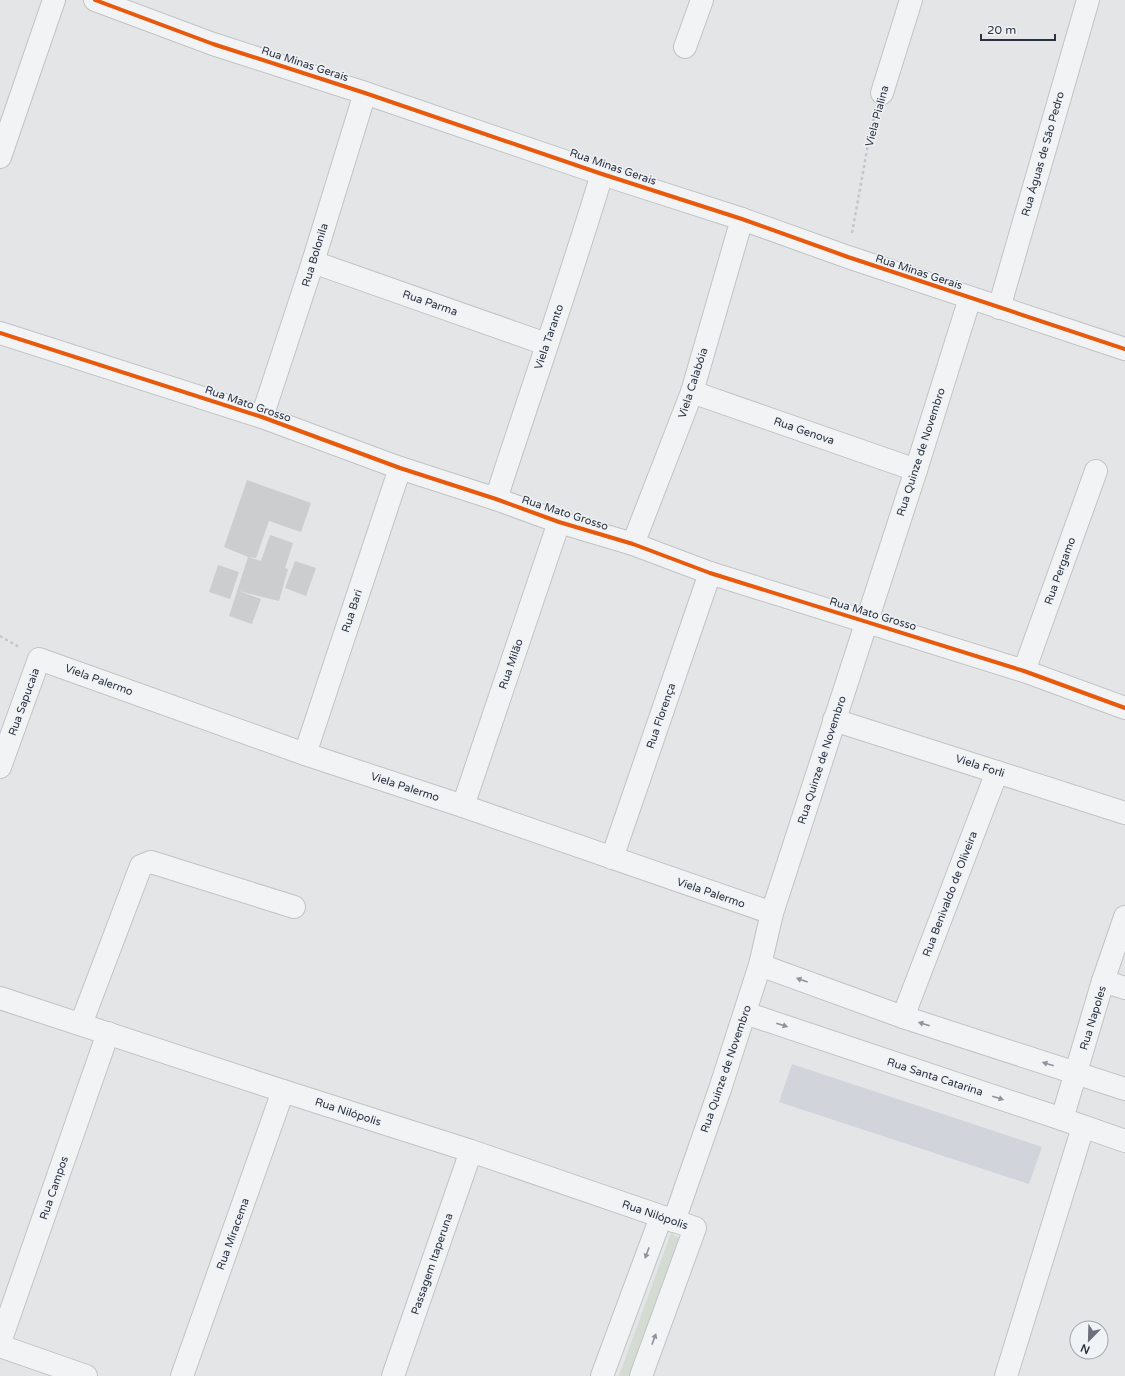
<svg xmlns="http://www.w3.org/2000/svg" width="1125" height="1376" viewBox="0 0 1125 1376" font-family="'Varela Round',sans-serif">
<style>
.built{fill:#d1d4da}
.green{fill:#d3dbd3}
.building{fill:#cbcdcf}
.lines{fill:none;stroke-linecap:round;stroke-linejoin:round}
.minor-casing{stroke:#c1c3c5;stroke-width:24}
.path{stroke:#c4c6ca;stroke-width:2.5;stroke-dasharray:3 3;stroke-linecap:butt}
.minor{stroke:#f1f3f4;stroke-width:22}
.cycleway-casing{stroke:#f0f3f6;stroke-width:6}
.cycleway{stroke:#e8590c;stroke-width:4}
.oneway{fill:#8e929a}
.labels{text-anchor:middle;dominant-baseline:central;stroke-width:3;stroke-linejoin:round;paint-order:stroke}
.street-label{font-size:11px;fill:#2a3140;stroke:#f0f3f6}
</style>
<rect width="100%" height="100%" fill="#e3e5e7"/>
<polygon class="built" points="792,1064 1042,1147 1029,1184 779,1102"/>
<polygon class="green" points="671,1233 680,1239 630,1376 619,1376"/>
<g class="building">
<polygon points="247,480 311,503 301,532 269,521 256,558 248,557 261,561 270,535 293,543 285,568 288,569 279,601 239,591 261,599 252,624 229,616 248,557 224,547"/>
<polygon points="295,561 316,568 306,596 285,588"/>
<polygon points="218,565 239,572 230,599 209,592"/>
</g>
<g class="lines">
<defs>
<g id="minor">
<polyline points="95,0 213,44 365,93 602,174 742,219 848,257 1125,349"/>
<polyline points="685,47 702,0"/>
<polyline points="882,93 911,0"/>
<polyline points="0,157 54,0"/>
<polyline points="313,262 546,344"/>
<polyline points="999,308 1088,0"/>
<polyline points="0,333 262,417 400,468 496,499 559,522 633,544 710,573 1024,671 1125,708"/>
<polyline points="692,392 916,470"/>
<polyline points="262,417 313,262 365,93"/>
<path d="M496,499c35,-108 73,-216 106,-325"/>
<polyline points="633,544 692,392 742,219"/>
<polyline points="1024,671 1096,471"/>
<polyline points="834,720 1125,813"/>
<polyline points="305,754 400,468"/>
<polyline points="0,767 39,659 305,754 463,806 772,913"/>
<polyline points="463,806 559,522"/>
<polyline points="612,858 710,573"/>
<polyline points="760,965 903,1017 1125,1089"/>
<polyline points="1103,981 1125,988"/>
<polyline points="0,998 283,1091 471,1151 695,1228 641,1376"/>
<polyline points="745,1013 1062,1119 1125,1141"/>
<polyline points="903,1017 997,772"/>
<polyline points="81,1024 141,866 151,862 294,907"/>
<polyline points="1062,1119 1103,981 1125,917"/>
<polyline points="674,1221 720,1089 760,965 772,913 916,470 970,298"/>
<polyline points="0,1342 108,1033"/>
<polyline points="0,1346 86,1376"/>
<polyline points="182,1376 283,1091"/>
<polyline points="393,1376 471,1151"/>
<polyline points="602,1376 661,1217"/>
<polyline points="1006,1376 1083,1127"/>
</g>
</defs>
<use href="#minor" class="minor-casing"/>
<g class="path">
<polyline points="852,233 871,128 875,115"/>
<polyline points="0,636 19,647"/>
</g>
<use href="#minor" class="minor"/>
<defs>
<g id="cycleway">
<polyline points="95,0 213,44 365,93 602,174 742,219 848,257 1125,349"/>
<polyline points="0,333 262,417 400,468 496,499 559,522 633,544 710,573 1024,671 1125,708"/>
</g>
</defs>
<use href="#cycleway" class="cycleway-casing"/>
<use href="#cycleway" class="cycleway"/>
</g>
<defs><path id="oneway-solid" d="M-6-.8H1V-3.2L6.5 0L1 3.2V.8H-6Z"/></defs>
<g class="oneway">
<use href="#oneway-solid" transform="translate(802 980) rotate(-160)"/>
<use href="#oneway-solid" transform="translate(924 1024) rotate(-162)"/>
<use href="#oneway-solid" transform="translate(782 1025) rotate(18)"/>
<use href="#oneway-solid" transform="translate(1048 1064) rotate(-162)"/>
<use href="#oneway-solid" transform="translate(998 1098) rotate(18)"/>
<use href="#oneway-solid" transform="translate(647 1253) rotate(110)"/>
<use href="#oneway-solid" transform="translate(654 1339) rotate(-70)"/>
</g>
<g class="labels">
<g class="street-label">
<text transform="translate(305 64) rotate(18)">Rua Minas Gerais</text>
<text transform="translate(877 116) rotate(-75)">Viela Pialina</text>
<text transform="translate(1043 154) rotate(-74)">Rua Águas de São Pedro</text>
<text transform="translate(613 167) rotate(19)">Rua Minas Gerais</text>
<text transform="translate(315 255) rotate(-73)">Rua Bolonila</text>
<text transform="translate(919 272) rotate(18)">Rua Minas Gerais</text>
<text transform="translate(430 303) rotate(19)">Rua Parma</text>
<text transform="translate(549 337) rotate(-71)">Viela Taranto</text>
<text transform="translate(693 383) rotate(-72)">Viela Calabóia</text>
<text transform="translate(248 404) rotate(19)">Rua Mato Grosso</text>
<text transform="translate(804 431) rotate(19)">Rua Genova</text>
<text transform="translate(921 452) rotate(-72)">Rua Quinze de Novembro</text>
<text transform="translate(565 513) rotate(18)">Rua Mato Grosso</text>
<text transform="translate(1060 571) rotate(-70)">Rua Pergamo</text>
<text transform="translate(352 611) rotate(-72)">Rua Bari</text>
<text transform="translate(873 614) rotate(17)">Rua Mato Grosso</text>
<text transform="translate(511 664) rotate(-71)">Rua Milão</text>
<text transform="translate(99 680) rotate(20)">Viela Palermo</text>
<text transform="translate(24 702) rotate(-70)">Rua Sapucaia</text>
<text transform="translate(661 716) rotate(-71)">Rua Florença</text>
<text transform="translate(822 760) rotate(-72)">Rua Quinze de Novembro</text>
<text transform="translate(980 766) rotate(18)">Viela Forli</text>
<text transform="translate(405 787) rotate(18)">Viela Palermo</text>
<text transform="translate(711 893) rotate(19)">Viela Palermo</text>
<text transform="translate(950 894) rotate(-69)">Rua Benivaldo de Oliveira</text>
<text transform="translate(1093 1018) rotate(-73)">Rua Napoles</text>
<text transform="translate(726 1069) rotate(-71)">Rua Quinze de Novembro</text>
<text transform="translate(935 1077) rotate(18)">Rua Santa Catarina</text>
<text transform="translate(348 1112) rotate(18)">Rua Nilópolis</text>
<text transform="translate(54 1188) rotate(-71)">Rua Campos</text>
<text transform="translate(655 1215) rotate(19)">Rua Nilópolis</text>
<text transform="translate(233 1234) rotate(-70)">Rua Miracema</text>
<text transform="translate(432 1264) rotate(-71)">Passagem Itaperuna</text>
</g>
</g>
<g transform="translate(1089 1340) rotate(203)"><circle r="19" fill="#f0f3f6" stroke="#a1a5ad"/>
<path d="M0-3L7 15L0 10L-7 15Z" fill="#6b707a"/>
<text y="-6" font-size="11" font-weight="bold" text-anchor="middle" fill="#2a3140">N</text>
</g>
<path d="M981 34v6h74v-6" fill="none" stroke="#2a3140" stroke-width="2"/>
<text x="987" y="34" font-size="12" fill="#2a3140" stroke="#f0f3f6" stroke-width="3" paint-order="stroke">20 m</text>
</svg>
